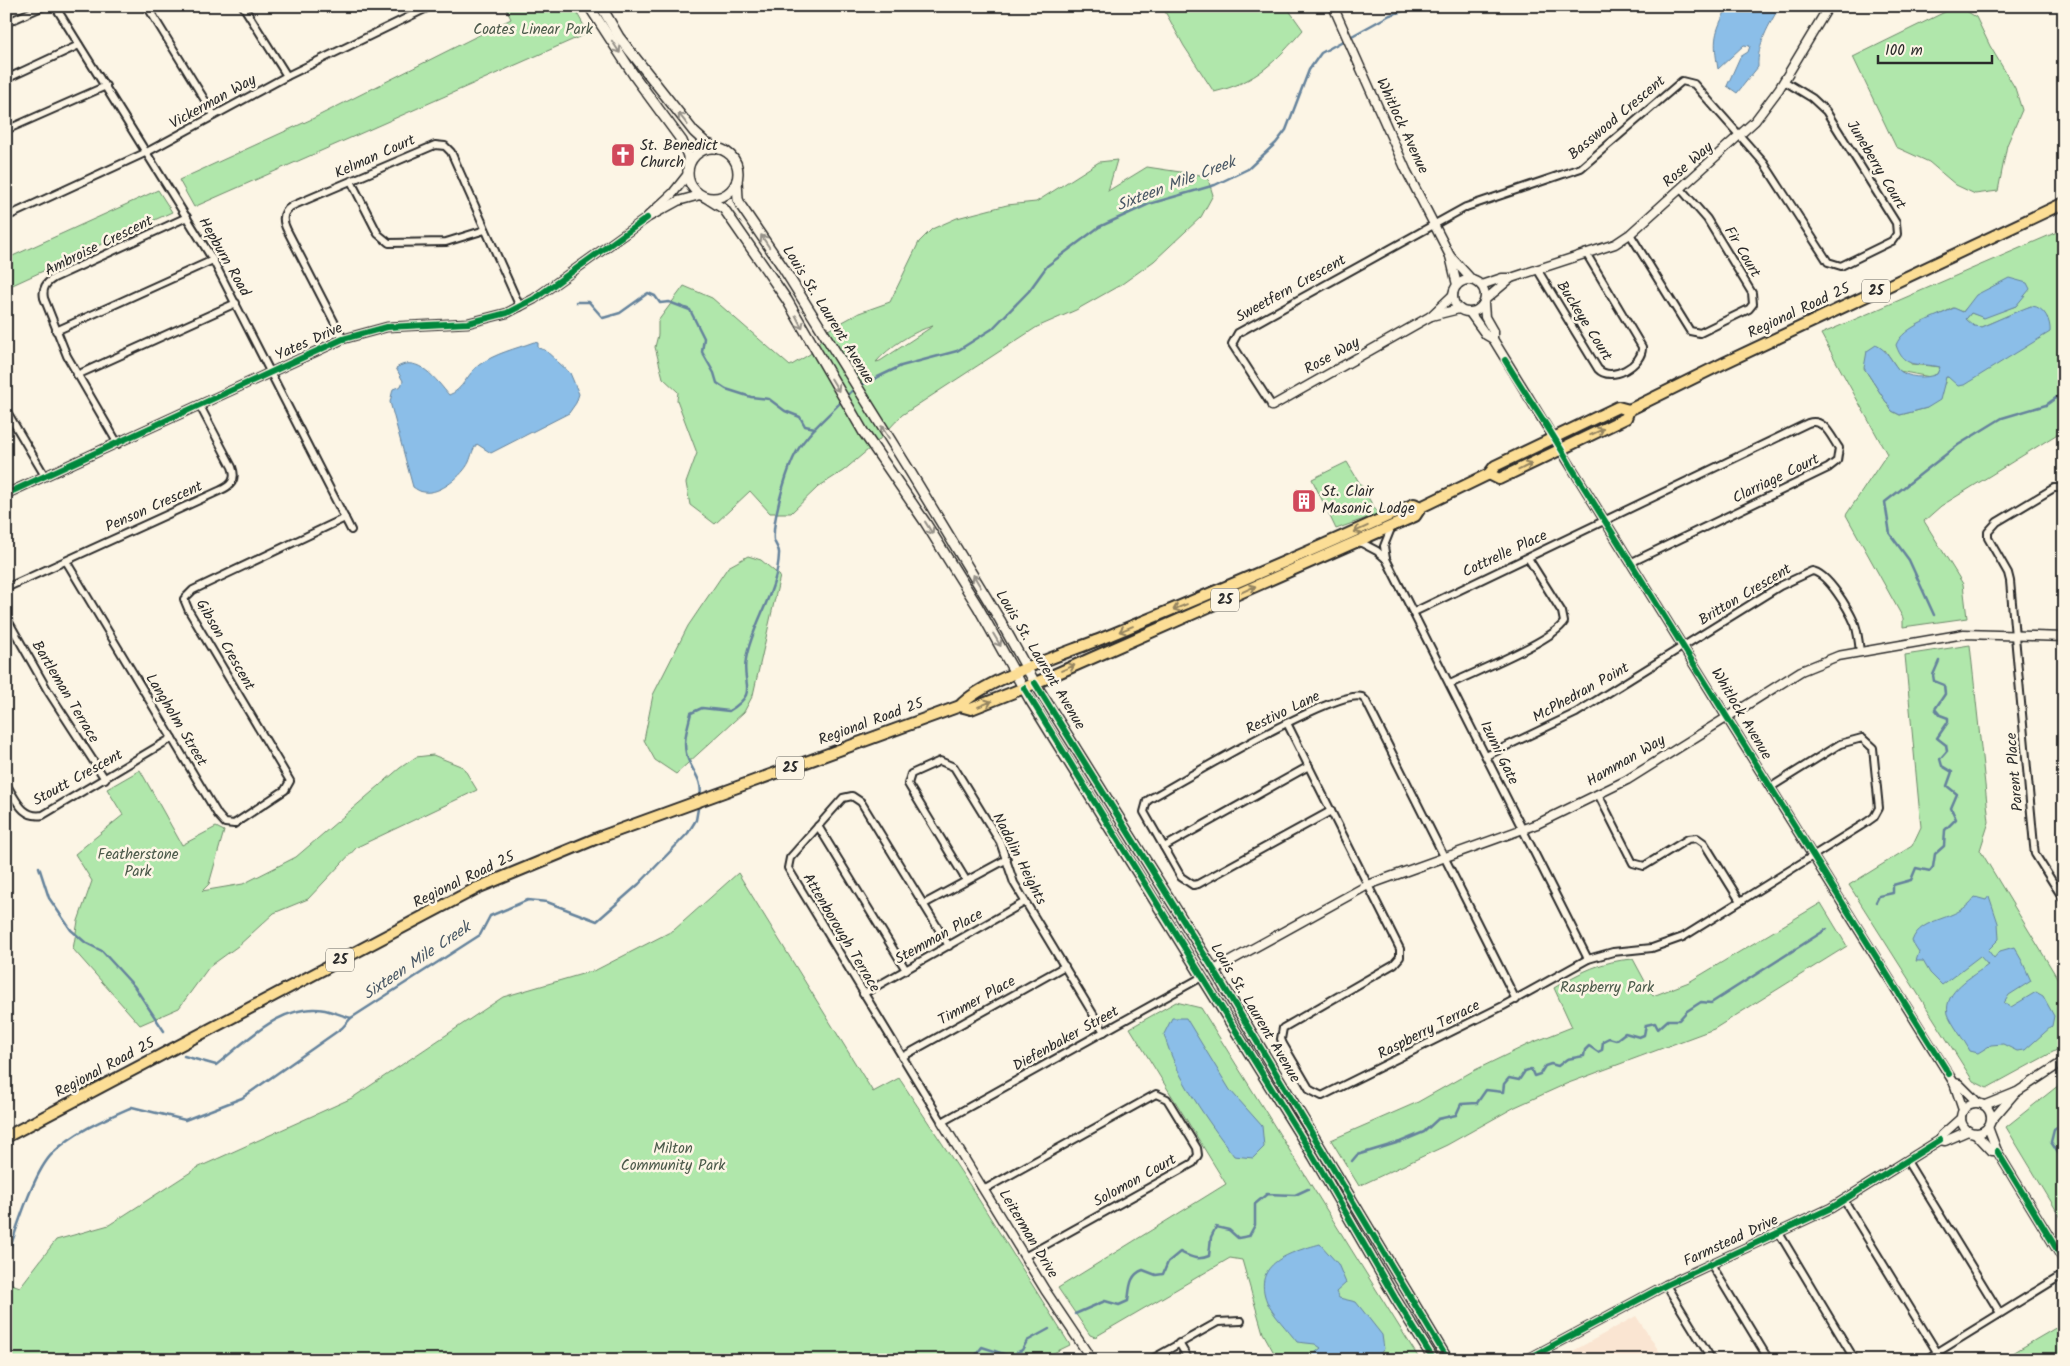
<svg xmlns="http://www.w3.org/2000/svg" width="2070" height="1366" viewBox="0 0 2070 1366" font-family="Kalam,sans-serif">
<style>
.built{fill:#fae5d2}
.green{fill:#b0e7ab;stroke:#6e896b;fill-rule:evenodd}
.water{fill:#8bbee8;stroke:#65839c}
.lines{fill:none;stroke-linecap:round;stroke-linejoin:round}
.stream{stroke:#65839c;stroke-width:2.5}
.minor-casing{stroke:#2b2b2b;stroke-width:10}
.tertiary-casing{stroke:#2b2b2b;stroke-width:11}
.secondary-casing{stroke:#2b2b2b;stroke-width:12}
.primary-casing{stroke:#2b2b2b;stroke-width:14}
.minor{stroke:#fcf5e5;stroke-width:6}
.tertiary{stroke:#fcf5e5;stroke-width:8}
.secondary{stroke:#fcf5e5;stroke-width:9}
.primary{stroke:#fcde96;stroke-width:10}
.cycleway-casing{stroke:#fcf5e5;stroke-width:9}
.cycleway{stroke:#00873e;stroke-width:6}
.oneway{stroke:#949088}
.oneway2{stroke:#948460}
.labels{text-anchor:middle;dominant-baseline:central;stroke-width:5;stroke-linejoin:round;paint-order:stroke}
.shield{fill:#fcf5e5;stroke:#6a6863;stroke-width:1}
.shield-label{font-size:14px;font-weight:bold;fill:#2b2b2b}
.park-label{font-size:15px;fill:#4c5a4b;stroke:#fcf5e5}
.street-label{font-size:15px;fill:#2b2b2b;stroke:#fcf5e5}
.poi-label{font-size:15px;fill:#2b2b2b;stroke:#fcf5e5;text-anchor:start}
.water-label{font-size:16px;font-style:italic;fill:#485764;stroke:#fcf5e5}
</style>
<rect width="100%" height="100%" fill="#fcf5e5"/>
<filter id="ink" filterUnits="userSpaceOnUse"><feTurbulence type="fractalNoise" baseFrequency=".02" numOctaves="2"/><feDisplacementMap in="SourceGraphic" scale="10" xChannelSelector="R" yChannelSelector="G"/><feConvolveMatrix kernelMatrix="1 2 1 2 8 2 1 2 1" color-interpolation-filters="sRGB"/></filter>
<g filter="url(#ink)">
<polygon class="built" points="1636,1316 1665,1360 1557,1360"/>
<g class="green">
<polygon points="505,6 573,6 588,33 194,207 179,180 312,119 511,19"/>
<path d="M1162,6h124l17,24c-28,32 -46,52 -89,62l-30,-46z"/>
<polygon points="1953,8 1963,9 1976,17 1990,46 2015,88 2022,110 2007,145 1998,191 1975,194 1956,185 1929,162 1896,147 1853,57"/>
<path d="M1117,160l-9,31 39,-24 60,9 6,19 -12,22 -47,44 -32,23 -46,26 -39,17 -135,88 -27,29 -32,27 -25,16 -27,26h-21l-20,-22 -35,33 -25,-19 -4,-22 11,-30 -20,-53 1,-8 -15,-14 -8,-31 3,-12v-14l26,-35 28,12 78,68 20,-12 18,-24 31,-17 31,-11 29,-60 13,-13 25,-11 50,-13 29,-3 63,-40zM933,326l-53,35 -4,1c13,-15 37,-31 57,-36z"/>
<polygon points="158,190 172,212 6,288 6,259"/>
<path d="M2057,232l7,14v184l-123,76 -17,15 39,63 4,34 -64,9v-9l-57,-103 41,-61 -66,-120zM2021,298l-5,8 -32,11 -13,-4 -5,6 8,8h7l50,-21 -83,71h-3v6l-18,25 -27,7 -8,-4 -28,-43 21,-18 14,21 31,6 7,-3 4,-7 -30,-3 1,-35 41,-21 10,4 3,-4z"/>
<polygon points="1347,462 1378,514 1336,529 1312,479"/>
<polygon points="748,556 761,560 780,576 753,695 744,712 676,774 655,760 644,740 653,695 688,626 728,567"/>
<polygon points="1970,645 1989,822 1980,850 2064,989 2064,1046 1987,1088 1973,1081 1849,885 1912,846 1921,827 1905,655"/>
<polygon points="433,755 463,767 477,790 357,847 308,899 274,913 238,946 209,967 179,1008 140,1025 73,949 78,921 92,881 75,854 123,815 107,789 140,770 182,845 216,827 224,831 209,884 202,891 243,884 296,857 400,768 416,757"/>
<polygon points="738,873 873,1092 899,1078 969,1184 1070,1345 1039,1360 6,1360 6,1282 20,1287 56,1240 109,1225 197,1168 352,1098 503,997 596,970 674,930"/>
<path d="M1821,903l26,43 -133,83 -148,55 -51,23 -68,38 -88,41 -28,-46 87,-38 55,-31 56,-27 43,-17 -18,-39c26,-16 48,-27 79,-29l20,37 36,-14z"/>
<polygon points="1176,1002 1201,1008 1420,1360 1278,1360 1263,1333 1242,1260 1230,1258 1095,1337 1090,1335 1058,1288 1226,1184 1130,1028"/>
<polygon points="2064,1081 2064,1223 2006,1127"/>
<polygon points="2064,1323 2064,1360 2001,1360"/>
</g>
<g class="water">
<path d="M1728,6h52c-11,19 -23,38 -22,61l-21,26 -10,-7 13,-29 8,-5 2,-6 -6,-1 -26,24c-5,-30 -4,-35 10,-63z"/>
<path d="M2009,278l18,5 3,6 -14,17 -32,12 -13,-5 -5,6 8,7 7,1c8,-3 47,-21 51,-21 13,1 19,16 18,26l-86,53 -6,1 -10,-9h-2l-6,23 -13,8 -27,7 -8,-4 -28,-43 3,-17 9,-6c12,6 14,14 22,24 8,9 29,10 39,5l3,-7c-21,-5 -36,3 -44,-22 7,-19 41,-28 58,-37l9,4 13,-17z"/>
<path d="M534,342l4,1v5l7,2 25,23 9,21 -3,9 -7,10 -78,40 -14,-9c-5,6 -5,11 -8,18 -6,13 -29,33 -45,30 -4,0 -8,-3 -11,-5l-23,-85 3,-13 8,-3 2,-5 -7,-13c22,-15 41,13 53,27 14,-5 18,-21 30,-30 17,-12 36,-16 55,-23z"/>
<path d="M1989,896l9,27 1,16 -11,11 6,8 6,-7 14,-4 8,14 9,20 -22,14 -5,8 7,4 25,-15 7,4 11,20 -2,10 -27,24 -8,1 -14,-7 -12,1 -13,8 -8,-2c-5,-10 -19,-28 -22,-37 -5,-23 25,-38 40,-49l-8,-9 -38,29 -12,-12 -7,-12h-7l3,-9 -7,-11c9,-26 45,-18 63,-44l11,3z"/>
<path d="M1172,1018h14l44,72 32,36 2,21 -11,11 -19,-2c-26,-35 -58,-78 -70,-122z"/>
<path d="M1320,1244l18,20 8,19 -10,9 3,6 17,4 26,33 2,14 -8,9 -70,2 15,-12 -6,-4 -18,-2c-8,-11 -25,-28 -30,-40 -16,-39 24,-50 53,-58z"/>
</g>
<g class="lines">
<g class="stream">
<polyline points="576,302 589,302 603,318 620,313 648,293 655,296 660,303 669,302 690,310 704,338 702,352 714,373 717,383 726,389 751,397 769,399 785,411 800,417 805,426 815,428"/>
<polyline points="859,386 901,366 957,351 992,329 1029,291 1047,266 1099,227 1149,204 1215,185 1248,169 1276,143 1286,130 1309,70 1321,53 1390,15 1419,6"/>
<polyline points="846,397 854,389"/>
<polyline points="1934,615 1909,560 1890,534 1885,502 1958,445 2002,418 2046,405 2064,392"/>
<path d="M700,798c4,-20 -10,-27 -14,-45 -3,-13 2,-27 5,-40l11,-5 27,3c31,-20 12,-25 17,-52 6,-35 32,-68 33,-105 1,-5 -4,-9 -5,-14 -2,-19 11,-63 19,-81 10,-23 33,-41 49,-58"/>
<polyline points="39,867 49,898 71,930 86,943 102,951 134,986 164,1031"/>
<polyline points="1876,902 1879,896 1893,893 1893,885 1911,880 1916,868 1930,871 1933,867 1935,854 1944,846 1945,830 1956,819 1951,808 1957,794 1947,786 1952,772 1942,766 1940,759 1947,751 1946,745 1937,738 1948,722 1948,718 1940,715 1935,709 1945,694 1944,685 1934,681 1933,675 1939,661"/>
<path d="M184,1056l32,9c31,-24 66,-63 109,-55 9,2 18,6 26,8"/>
<polyline points="2064,1123 2054,1130 2051,1142 2064,1162"/>
<polyline points="1352,1161 1357,1155 1400,1142 1424,1132 1438,1119 1456,1115 1461,1104 1477,1103 1486,1090 1503,1092 1504,1084 1509,1078 1519,1080 1525,1071 1531,1069 1534,1076 1540,1074 1545,1066 1551,1064 1558,1066 1567,1059 1584,1056 1585,1050 1589,1046 1598,1052 1602,1050 1603,1041 1609,1038 1616,1040 1625,1033 1639,1037 1644,1035 1646,1025 1655,1023 1658,1029 1668,1020 1679,1020 1687,1011 1701,1002 1711,1003 1827,929"/>
<path d="M6,1259c10,-27 27,-87 47,-106 21,-21 52,-34 79,-46l53,13 57,-22 100,-70 9,-10 129,-83 10,-19 38,-16 19,2 50,19 42,-37 49,-51 8,-13 3,-17"/>
<path d="M1075,1314l30,-13 14,4 9,-4c2,-13 1,-26 15,-31l13,5 7,-1 5,-12 12,-10c11,5 18,9 29,4l2,-19 5,-10 13,3 9,8 11,-2 6,-11v-21l12,-10 28,1 13,-6"/>
<polyline points="972,1360 982,1347 1010,1356 1022,1350 1027,1341 1049,1329"/>
<polyline points="2059,1360 2064,1358"/>
</g>
<defs>
<g id="minor">
<polyline points="55,6 213,260 351,530"/>
<polyline points="147,6 214,115"/>
<polyline points="243,6 287,76"/>
<polyline points="6,23 44,6"/>
<polyline points="6,79 79,45"/>
<polyline points="6,130 106,86"/>
<polyline points="351,181 378,234 389,243 446,242 485,230"/>
<polyline points="6,217 147,152 287,76 431,6"/>
<polyline points="1630,234 1690,331 1700,333 1749,309 1753,304 1752,293 1707,219 1681,189"/>
<path d="M1537,269l61,100c13,14 45,-4 44,-22l-56,-94"/>
<polyline points="56,331 213,260"/>
<path d="M343,339l-56,-109c-5,-10 -5,-18 5,-24l143,-61 10,1 6,6 69,155"/>
<polyline points="77,375 236,303"/>
<polyline points="1272,406 1232,344 1238,333 1466,207 1581,168 1682,81 1694,84 1764,163 1828,262 1841,266 1892,241 1897,234 1896,223 1826,111 1812,98 1784,81"/>
<polyline points="6,410 45,476"/>
<path d="M118,444l-51,-88 -23,-58c-2,-10 2,-15 10,-20l133,-61"/>
<polyline points="2064,488 2054,488 1997,522 1988,532 1988,538 2008,573 2010,581 2034,846 2035,854 2064,900"/>
<polyline points="1392,526 1384,546 1386,559 1588,959"/>
<polyline points="1358,541 1377,551 1386,559"/>
<polyline points="66,561 218,815 225,823 234,824 285,790 290,781 189,611 184,599 193,590 345,518"/>
<path d="M6,588l213,-97c12,-5 18,-11 13,-24l-32,-61"/>
<path d="M1414,612l394,-189c16,-6 23,14 31,25l-2,13 -9,7 -196,94"/>
<polyline points="6,617 48,691 105,779"/>
<path d="M1450,684c24,-12 103,-43 114,-62l-2,-10 -34,-54"/>
<polyline points="1287,723 1400,949 1400,957 1394,964 1283,1028 1281,1039 1283,1044 1310,1090 1322,1096 1503,1006 1588,959 1613,952 1652,948 1683,937 1867,822 1874,817 1879,808 1873,748 1862,738 1840,744 1771,787"/>
<path d="M1486,756l90,-43 204,-127 32,-15c16,2 37,39 43,53 3,9 4,19 5,28"/>
<path d="M6,784c10,15 16,35 37,31l129,-77"/>
<polyline points="1598,794 1633,863 1644,866 1688,839 1697,838 1704,843 1740,901"/>
<path d="M1331,811l-133,73 -5,1 -12,-8 -37,-65 3,-11 6,-4c31,-17 183,-109 209,-100l4,4 150,299"/>
<polyline points="818,826 906,970"/>
<polyline points="1164,847 1309,766"/>
<polyline points="966,880 908,784 911,774 940,761 954,767 1000,842 1014,883 1104,1032"/>
<polyline points="924,904 1007,859"/>
<polyline points="949,946 861,802 852,796 843,798 790,858 788,868 942,1122 1202,977"/>
<polyline points="863,994 1025,902"/>
<polyline points="902,1057 1065,966"/>
<polyline points="1907,1161 2000,1313"/>
<polyline points="985,1189 1156,1094 1167,1099 1197,1148 1198,1155 1193,1163 1026,1256"/>
<polyline points="1844,1200 1937,1352"/>
<polyline points="1779,1233 1855,1360"/>
<polyline points="1711,1264 1769,1360"/>
<polyline points="1666,1285 1712,1360"/>
<polyline points="1179,1343 1189,1360"/>
<polyline points="1150,1360 1218,1322 1241,1321"/>
<polyline points="1925,1360 2064,1274"/>
</g>
<g id="tertiary">
<polyline points="1333,6 1406,170 1443,242 1450,256 1472,280"/>
<polyline points="648,216 673,193 688,174"/>
<polyline points="1450,256 1457,285"/>
<circle cx="1469" cy="296" r="16"/>
<polyline points="1481,285 1502,278 1511,278 1615,244 1630,234 1755,121 1779,89 1829,6"/>
<polyline points="1486,299 1511,278"/>
<polyline points="1484,304 1485,317 1493,331 1493,339 1572,468 1954,1083 1963,1110"/>
<polyline points="1470,313 1486,335 1493,339"/>
<polyline points="1431,316 1459,309"/>
<polyline points="1272,406 1431,316 1453,295"/>
<polyline points="6,494 343,339 387,327 468,323 507,313 534,299 647,218 678,201 700,195"/>
<polyline points="1214,970 1368,885 1537,824 1627,780 1801,671 1838,656 1964,634 2064,637"/>
<polyline points="1954,1083 1959,1084 1977,1102"/>
<circle cx="1976" cy="1118" r="15"/>
<polyline points="1985,1105 2017,1092 2064,1061"/>
<polyline points="1991,1121 2015,1093"/>
<polyline points="942,1122 1045,1290 1092,1360"/>
<polyline points="1988,1127 1997,1151 2064,1261"/>
<polyline points="1975,1133 1992,1151 1997,1151"/>
<polyline points="1940,1140 1942,1135 1961,1118"/>
<polyline points="1526,1360 1666,1285 1831,1208 1940,1140 1945,1141 1968,1131"/>
</g>
<g id="secondary">
<polyline points="589,6 635,77 682,141 688,156 688,171"/>
<polyline points="601,6 619,37 694,132 706,143 720,149"/>
<circle cx="713" cy="173" r="25"/>
<polyline points="737,180 738,199 741,206 782,266 911,473 1000,620 1035,683 1214,970 1448,1360"/>
<polyline points="705,197 724,209 787,300 864,433 925,522 978,607 1030,700 1313,1156 1395,1298 1434,1360"/>
</g>
<g id="primary">
<polyline points="1489,474 1499,479 1626,418 1629,410 1724,363 2064,203"/>
<polyline points="960,706 971,709 1024,688 1392,526 1415,516 1421,507 1489,474 1495,466 1618,407 1629,410"/>
<path d="M6,1137l471,-249 123,-51 360,-131c23,-26 107,-53 143,-68 105,-43 208,-86 311,-134l7,3"/>
</g>
</defs>
<use href="#minor" class="minor-casing"/>
<use href="#tertiary" class="tertiary-casing"/>
<use href="#secondary" class="secondary-casing"/>
<use href="#primary" class="primary-casing"/>
<use href="#minor" class="minor"/>
<use href="#tertiary" class="tertiary"/>
<use href="#secondary" class="secondary"/>
<use href="#primary" class="primary"/>
<defs>
<g id="cycleway">
<path d="M1505,360c22,37 47,71 67,108l377,606"/>
<polyline points="6,494 343,339 387,327 468,323 507,313 534,299 647,218"/>
<polyline points="1035,683 1214,970 1448,1360"/>
<polyline points="1024,688 1313,1156 1395,1298 1434,1360"/>
<polyline points="1997,1151 2064,1261"/>
<polyline points="1526,1360 1666,1285 1831,1208 1940,1140"/>
</g>
</defs>
<use href="#cycleway" class="cycleway-casing"/>
<use href="#cycleway" class="cycleway"/>
</g>
<defs><path id="oneway-shaft" d="M-6 0H5M1.5-3L5.5 0L1.5 3" fill="none" stroke-width="1.6" stroke-linecap="round" stroke-linejoin="round" transform="scale(1.25)"/></defs>
<g class="oneway">
<use href="#oneway-shaft" transform="translate(616 47) rotate(57)"/>
<use href="#oneway-shaft" transform="translate(683 119) rotate(-128)"/>
<use href="#oneway-shaft" transform="translate(765 241) rotate(-124)"/>
<use href="#oneway-shaft" transform="translate(799 322) rotate(63)"/>
<use href="#oneway-shaft" transform="translate(835 385) rotate(59)"/>
<use href="#oneway-shaft" transform="translate(885 432) rotate(-122)"/>
<use href="#oneway-shaft" transform="translate(929 528) rotate(58)"/>
<use href="#oneway-shaft" transform="translate(977 581) rotate(-121)"/>
<use href="#oneway-shaft" transform="translate(997 640) rotate(59)"/>
</g>
<g class="oneway2">
<use href="#oneway-shaft" transform="translate(1597 432) rotate(-25)"/>
<use href="#oneway-shaft" transform="translate(1525 467) rotate(-26)"/>
<use href="#oneway-shaft" transform="translate(1361 529) rotate(155)"/>
<use href="#oneway-shaft" transform="translate(1249 589) rotate(-24)"/>
<use href="#oneway-shaft" transform="translate(1180 607) rotate(158)"/>
<use href="#oneway-shaft" transform="translate(1126 629) rotate(158)"/>
<use href="#oneway-shaft" transform="translate(1068 668) rotate(-23)"/>
<use href="#oneway-shaft" transform="translate(985 704) rotate(-22)"/>
</g>
</g>
<defs>
<symbol id="church-square" viewBox="-11 -11 22 22"><rect x="-9" y="-9" width="18" height="18" rx="4" fill="#d1495b" stroke="#fcf5e5"/><path d="M-1.2-6h2.4v3.5h3.3v2.4h-3.3V6h-2.4V-.1h-3.3v-2.4h3.3Z" fill="#fff"/></symbol>
<symbol id="building-square" viewBox="-11 -11 22 22"><rect x="-9" y="-9" width="18" height="18" rx="4" fill="#d1495b" stroke="#fcf5e5"/><path d="M-4-6H4V6H1V3H-1V6H-4ZM-2.5-4.3h1.7v1.8h-1.7ZM.8-4.3h1.7v1.8H.8ZM-2.5-1h1.7V.8h-1.7ZM.8-1h1.7V.8H.8Z" fill="#fff"/></symbol>
</defs>
<g fill-rule="evenodd">
<use href="#church-square" x="609" y="141" width="28" height="28"/>
<use href="#building-square" x="1290" y="487" width="28" height="28"/>
</g>
<g class="labels">
<g class="shield">
<rect x="1862" y="279.5" width="28" height="23" rx="4"/>
<rect x="1211" y="588.5" width="28" height="23" rx="4"/>
<rect x="776" y="756.5" width="28" height="23" rx="4"/>
<rect x="326" y="948.5" width="28" height="23" rx="4"/>
</g>
<g class="shield-label">
<text x="1876" y="291">25</text>
<text x="1225" y="600">25</text>
<text x="790" y="768">25</text>
<text x="340" y="960">25</text>
</g>
<g class="park-label">
<text x="533" y="30">Coates Linear Park</text>
<text x="138" y="855">Featherstone<tspan x="138" dy="17">Park</tspan></text>
<text x="1607" y="988">Raspberry Park</text>
<text x="673" y="1149">Milton<tspan x="673" dy="17">Community Park</tspan></text>
</g>
<g class="street-label">
<text transform="translate(213 102) rotate(-29)">Vickerman Way</text>
<text transform="translate(1617 118) rotate(-40)">Basswood Crescent</text>
<text transform="translate(1402 126) rotate(65)">Whitlock Avenue</text>
<text transform="translate(375 157) rotate(-24)">Kelman Court</text>
<text transform="translate(1688 165) rotate(-41)">Rose Way</text>
<text transform="translate(1876 165) rotate(59)">Juneberry Court</text>
<text transform="translate(99 246) rotate(-26)">Ambroise Crescent</text>
<text transform="translate(1742 252) rotate(59)">Fir Court</text>
<text transform="translate(224 257) rotate(60)">Hepburn Road</text>
<text transform="translate(1291 289) rotate(-29)">Sweetfern Crescent</text>
<text transform="translate(1799 311) rotate(-25)">Regional Road 25</text>
<text transform="translate(828 315) rotate(58)">Louis St. Laurent Avenue</text>
<text transform="translate(1584 321) rotate(58)">Buckeye Court</text>
<text transform="translate(309 342) rotate(-24)">Yates Drive</text>
<text transform="translate(1332 356) rotate(-29)">Rose Way</text>
<text transform="translate(1776 479) rotate(-26)">Clarriage Court</text>
<text transform="translate(154 507) rotate(-24)">Penson Crescent</text>
<text transform="translate(1505 554) rotate(-25)">Cottrelle Place</text>
<text transform="translate(1745 595) rotate(-31)">Britton Crescent</text>
<text transform="translate(225 645) rotate(60)">Gibson Crescent</text>
<text transform="translate(1040 660) rotate(59)">Louis St. Laurent Avenue</text>
<text transform="translate(65 692) rotate(59)">Bartleman Terrace</text>
<text transform="translate(1581 693) rotate(-29)">McPhedran Point</text>
<text transform="translate(1283 713) rotate(-26)">Restivo Lane</text>
<text transform="translate(1741 714) rotate(59)">Whitlock Avenue</text>
<text transform="translate(176 720) rotate(59)">Langholm Street</text>
<text transform="translate(871 722) rotate(-20)">Regional Road 25</text>
<text transform="translate(1499 753) rotate(64)">Izumi Gate</text>
<text transform="translate(1626 761) rotate(-30)">Hamman Way</text>
<text transform="translate(2015 772) rotate(-95)">Parent Place</text>
<text transform="translate(78 778) rotate(-29)">Stoutt Crescent</text>
<text transform="translate(1019 859) rotate(63)">Nadalin Heights</text>
<text transform="translate(464 880) rotate(-26)">Regional Road 25</text>
<text transform="translate(841 933) rotate(59)">Attenborough Terrace</text>
<text transform="translate(939 937) rotate(-29)">Stemman Place</text>
<text transform="translate(977 1001) rotate(-29)">Timmer Place</text>
<text transform="translate(1255 1013) rotate(59)">Louis St. Laurent Avenue</text>
<text transform="translate(1429 1030) rotate(-27)">Raspberry Terrace</text>
<text transform="translate(1066 1039) rotate(-29)">Diefenbaker Street</text>
<text transform="translate(105 1068) rotate(-28)">Regional Road 25</text>
<text transform="translate(1135 1181) rotate(-29)">Solomon Court</text>
<text transform="translate(1028 1234) rotate(59)">Leiterman Drive</text>
<text transform="translate(1731 1241) rotate(-25)">Farmstead Drive</text>
</g>
<g class="poi-label">
<text x="640" y="146">St. Benedict<tspan x="640" dy="17">Church</tspan></text>
<text x="1322" y="492">St. Clair<tspan x="1322" dy="17">Masonic Lodge</tspan></text>
</g>
<g class="water-label">
<text transform="translate(1176 184) rotate(-21)">Sixteen Mile Creek</text>
<text transform="translate(417 961) rotate(-34)">Sixteen Mile Creek</text>
</g>
</g>
<rect width="2070" height="1366" fill="none" stroke="#fcf5e5" stroke-width="25"/>
<rect x="12" y="12" width="2045" height="1341" fill="none" stroke="#2b2b2b" stroke-width="2" filter="url(#ink)"/>
<path d="M1878 55v8h114v-8" fill="none" stroke="#2b2b2b" stroke-width="2.5"/>
<text x="1885" y="55" font-size="15" fill="#2b2b2b" stroke="#fcf5e5" stroke-width="4" paint-order="stroke">100 m</text>
</svg>
